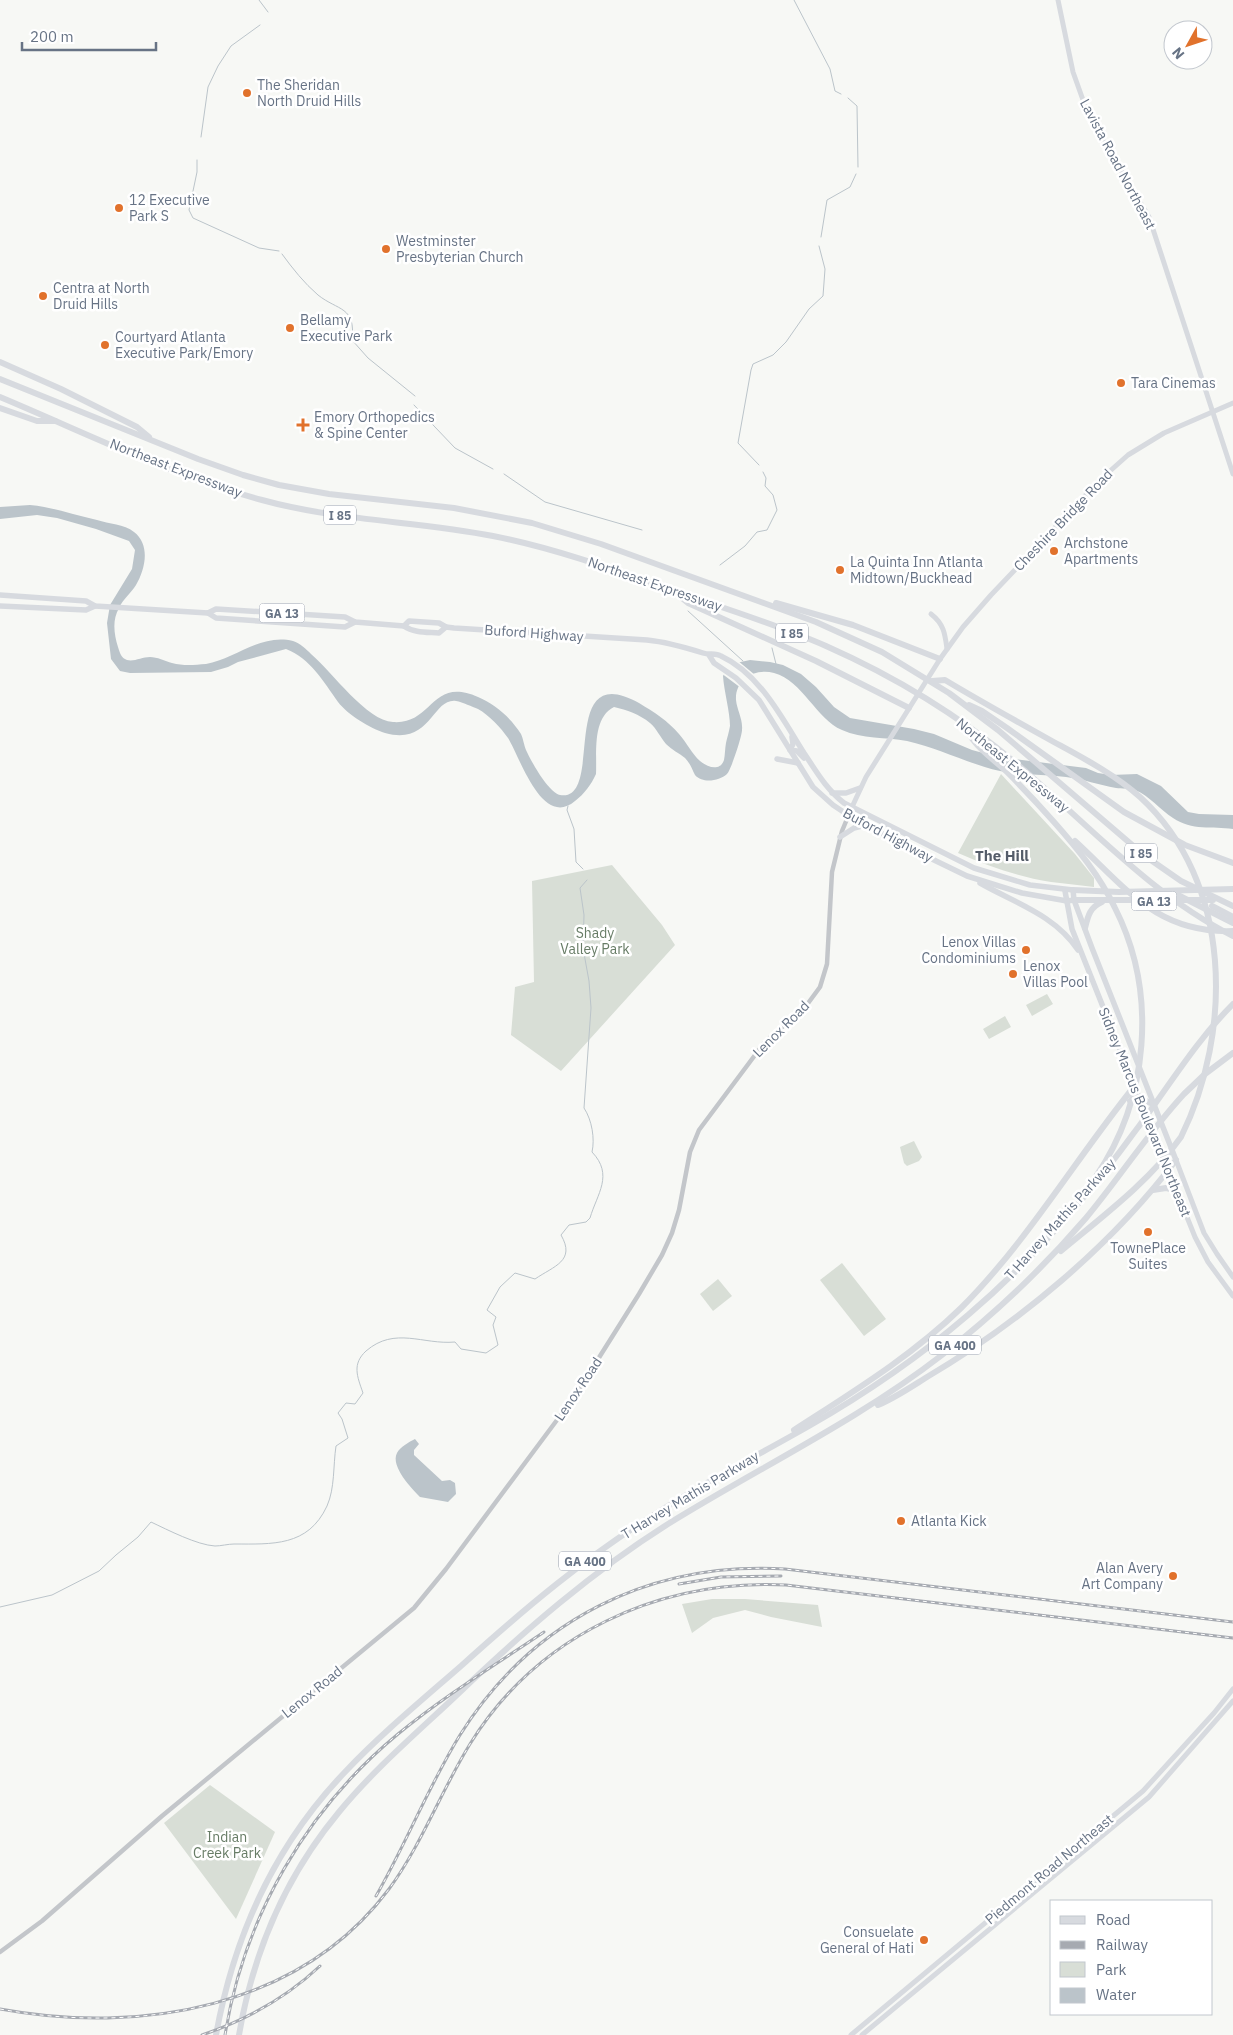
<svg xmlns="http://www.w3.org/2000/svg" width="1233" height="2035" viewBox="0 0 1233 2035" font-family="'IBM Plex Sans',sans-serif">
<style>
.green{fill:#d8ded6}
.water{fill:#bbc4ca}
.pier{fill:#f7f8f5}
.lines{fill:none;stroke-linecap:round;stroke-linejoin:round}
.stream{stroke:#bbc4ca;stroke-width:1}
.tertiary{stroke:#c3c6ca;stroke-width:4.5}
.secondary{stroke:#d7dadf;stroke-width:5}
.primary{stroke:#d7dadf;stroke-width:5.5}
.motorway{stroke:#d7dadf;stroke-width:6}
.rail-casing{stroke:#a6aab1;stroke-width:3}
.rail{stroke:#fff;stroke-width:1;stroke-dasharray:4;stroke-linecap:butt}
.poi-dot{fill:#e1722c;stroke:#fff;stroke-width:2}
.labels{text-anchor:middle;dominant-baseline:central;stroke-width:5;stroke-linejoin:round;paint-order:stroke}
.shield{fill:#fff;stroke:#959daa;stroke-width:1}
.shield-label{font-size:12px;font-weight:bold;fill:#677385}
.poi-label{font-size:14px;fill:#677385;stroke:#fff;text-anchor:start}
.street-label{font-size:14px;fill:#677385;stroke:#fff}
.park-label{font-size:14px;fill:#677c66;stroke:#fff}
.neighbourhood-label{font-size:15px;font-weight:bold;fill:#555d6a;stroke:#fff}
</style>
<rect width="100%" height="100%" fill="#f7f8f5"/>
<g class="green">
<path d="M1001,774l74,80 19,24v9c-14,-2 -28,-3 -43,-5 -32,-5 -63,-16 -93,-29z"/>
<polygon points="612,865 662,925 675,945 561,1071 511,1035 515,987 534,982 532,881"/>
<polygon points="1047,994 1053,1004 1032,1016 1026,1005"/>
<polygon points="1005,1016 1011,1027 989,1039 983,1029"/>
<polygon points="914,1141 922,1157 919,1161 907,1166 904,1163 900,1147"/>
<polygon points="842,1263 886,1319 864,1336 820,1280"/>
<polygon points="718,1279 732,1296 713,1311 700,1294"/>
<polygon points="712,1599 745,1599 818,1605 822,1627 771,1617 745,1610 713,1618 692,1633 682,1604"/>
<polygon points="210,1785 275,1832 236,1919 164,1823"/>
</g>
<g class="water">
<path d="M30,505c23,2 44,10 67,15 12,4 27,4 37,12 17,13 11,38 2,53 -5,8 -13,14 -17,23 -7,12 -5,26 -1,39 2,6 3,11 9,13 7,2 15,-3 23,-3 7,0 15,4 22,6 11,3 22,2 34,1 29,-5 55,-31 87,-23 7,2 13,8 18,13 21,18 56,67 82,68 40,3 38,-46 85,-25 17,7 33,21 43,37 2,4 3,11 5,16 5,11 22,42 34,45 46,8 -4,-138 79,-92 15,9 29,18 40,31 8,9 13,20 21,27 7,6 20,11 24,-1 1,-5 1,-12 2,-17 1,-5 3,-11 4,-17 0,-14 -6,-35 -7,-50l3,-6 10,-7 14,-3 20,2 13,3 18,9 15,13 18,20 16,11 64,11 20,5 38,16 26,7 88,11 12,5 13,2 26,-1 24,12 27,26 11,2 34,1v14c-21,-3 -41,2 -60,-11 -13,-8 -23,-22 -38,-28 -6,-2 -13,-1 -19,-2 -17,-3 -33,-9 -50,-11 -22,-3 -44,-2 -66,-6 -32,-7 -61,-23 -93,-30 -21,-4 -45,-2 -65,-11 -26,-11 -39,-49 -68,-57 -19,-5 -39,6 -38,27 1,10 7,19 6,30 0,6 -11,40 -15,44 -8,7 -24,10 -32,1 -3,-6 -5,-12 -10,-17 -6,-5 -13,-8 -19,-14 -6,-7 -9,-15 -16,-21 -11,-9 -23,-13 -36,-16 -22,11 -17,46 -18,67 -5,11 -12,20 -21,27 -33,28 -55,-44 -67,-63 -7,-10 -19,-23 -30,-29 -6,-2 -15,-7 -22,-8 -24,-3 -25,45 -71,32 -15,-5 -37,-18 -47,-31 -15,-21 -27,-43 -52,-53l-48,13 -10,5 -17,5 -81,1 -10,-2 -9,-12 -4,-36 3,-18 22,-36 3,-19 -6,-9 -33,-12 -39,-11 -20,-3 -37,4v-12z"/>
<path d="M415,1439l4,5 -5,6v5l28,26 8,-1 5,3 1,11 -8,8 -28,-5c-8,-8 -30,-31 -23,-44 3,-6 12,-11 18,-14z"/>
</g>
<polygon class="pier" points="737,660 755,675 744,682 741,688 721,673 729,663"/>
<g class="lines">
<g class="stream">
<polyline points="259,0 268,12"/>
<polyline points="794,0 830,69 835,91 841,94"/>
<polyline points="848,98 857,106 858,167"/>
<polyline points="201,137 208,87 218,66 231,46 260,25"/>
<polyline points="197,160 197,172 189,210 193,218 259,248 279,251"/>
<polyline points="821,237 827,200 850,187 856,174"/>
<path d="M282,254c11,15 22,29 36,41 20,16 38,11 34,45l16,18 47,38"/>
<polyline points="414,405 455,448 493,469"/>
<polyline points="759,465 738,443 751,370 753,364 773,355 786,342 809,309 823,296 825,269 819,246"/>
<polyline points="504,474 545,502 642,530"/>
<polyline points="720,565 745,546 757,532 767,530 777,510 773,495 765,486 766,478 763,472"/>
<polyline points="688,611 743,661"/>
<polyline points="772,648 776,664"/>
<polyline points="568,806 567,810 574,829 576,862 583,869"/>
<path d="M0,1607l52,-12 47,-24 17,-16 22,-18 13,-15c17,8 46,23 64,24 6,0 13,-2 19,-2 38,0 74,3 93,-38 8,-18 6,-40 9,-60l12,-8 -6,-19 -4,-6 8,-10 9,1 8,-11c-6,-17 -11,-29 3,-42 29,-25 57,-6 89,-9l6,7 25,4 12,-8 -5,-20 3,-8 -9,-7 13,-23 15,-14 20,6c19,-13 41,-18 26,-44l8,-10 17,-3 4,-4c7,-24 24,-43 2,-66 3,-13 0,-32 -8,-44l7,-100 -2,-27 -6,-33 1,-33 -4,-27 7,-8"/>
</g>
<polyline class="tertiary" points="0,1952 42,1921 162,1816 414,1608 446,1569 557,1420 578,1391 639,1294 662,1255 672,1233 679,1210 690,1152 699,1130 764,1043 806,1006 820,987 827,964 832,872 842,831 852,807"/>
<g class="secondary">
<polyline points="1058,0 1073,72 1083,100 1095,127 1149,217 1233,474"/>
<path d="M931,614c13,10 14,20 16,35"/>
<polyline points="852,807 866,777 940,659 963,627 991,595 1101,479 1128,455 1164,433 1233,403"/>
<polyline points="1176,1160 1204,1233 1217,1254 1233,1277"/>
<polyline points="1168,1170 1195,1237 1208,1262 1233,1296"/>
<polyline points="851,2035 1143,1791 1214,1713 1233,1689"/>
<polyline points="862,2035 1149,1797 1233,1701"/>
</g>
<g class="primary">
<path d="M0,595l86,6 9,5 113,7 8,-4 129,8 10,5 49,4c10,7 23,6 35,7l7,-6"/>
<polyline points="0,606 86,610 95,606"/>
<polyline points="208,613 216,618 345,627 355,622"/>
<path d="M404,626l5,-5 30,2 7,4 8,1 193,12c20,2 37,7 56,13 6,2 13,0 18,3 39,18 61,62 83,97 12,18 22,36 40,50l130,65 56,17 43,5 1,10 18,48 84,212"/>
<polyline points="709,655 714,663 736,678 759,700 813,787 833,805 848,815 901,844 967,876 1022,893 1067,901 1074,900"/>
<polyline points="792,737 793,744 790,750 797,751 804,758"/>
<polyline points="777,759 798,763"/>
<polyline points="832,793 846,793 860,788"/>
<polyline points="840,837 854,828 866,825"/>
<path d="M980,883c35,20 75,32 98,67"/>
<polyline points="1065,891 1072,929 1168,1170"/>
</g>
<g class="motorway">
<polyline points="0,362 61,389 137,427 149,437"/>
<polyline points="0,379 198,459 243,475 279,485 329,494 454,508 532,523 601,544 816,622 882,652 949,693 998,730 1145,856 1181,881 1233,906"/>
<path d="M0,397c86,36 172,79 262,103 76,21 155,21 231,36 61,12 119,33 178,54 52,18 105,34 155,56 70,31 134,70 192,119 70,59 133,130 215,171"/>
<polyline points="0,408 37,421 55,421"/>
<polyline points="677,594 688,603 816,661 909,708"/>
<polyline points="776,603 853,625 940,659"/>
<path d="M932,681l13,-1c35,21 71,41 107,61 31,17 62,33 88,56 93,85 93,235 41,340 -32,45 -78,79 -120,114"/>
<polyline points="969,705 982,711 1007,728 1124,812 1185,845 1233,863"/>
<path d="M965,725c2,5 5,12 9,16 9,12 23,21 33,31 16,16 32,33 47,50 23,26 46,54 61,86 43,85 34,191 -20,270"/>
<path d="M1075,841c50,46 82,93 158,90"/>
<polyline points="1073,890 1119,892 1233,889"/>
<polyline points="1172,892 1233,923"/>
<polyline points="1074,900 1213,900"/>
<polyline points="1212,906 1233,917"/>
<path d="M1085,928c3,-12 5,-21 17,-26"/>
<polyline points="1130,1101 1139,1098 1153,1104"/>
<polyline points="1153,1190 1166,1188 1176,1191"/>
<path d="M878,1405c17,-7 33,-18 49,-28 92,-54 185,-132 249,-217"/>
<path d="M794,1430c57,-37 118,-74 167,-122 66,-66 114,-148 172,-220"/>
<path d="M216,2035c18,-99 59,-190 129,-263 36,-38 77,-72 116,-106 63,-57 127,-111 199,-155 49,-31 100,-57 149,-85 56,-32 110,-69 159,-111 62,-53 117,-115 165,-181 33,-43 61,-91 100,-130"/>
<path d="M239,2035c14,-82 46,-158 100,-223 36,-44 80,-81 121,-120 65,-62 132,-120 208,-168 92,-57 189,-103 274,-169 53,-41 101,-87 144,-137 34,-41 62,-85 98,-124l21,-20 28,-21"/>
</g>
<defs>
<g id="rail">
<polyline points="679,1584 721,1577 781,1576"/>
<path d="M376,1896c30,-52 52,-109 84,-161 72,-115 190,-174 325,-166l448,53"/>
<path d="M0,2009c140,26 300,-1 389,-120 33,-45 52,-98 81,-145 68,-110 190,-165 316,-159l447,53"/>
<path d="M202,2035c44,-15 84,-37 118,-69"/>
<path d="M225,2035c19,-118 81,-225 173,-301 46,-38 97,-69 146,-102"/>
</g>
</defs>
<use href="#rail" class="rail-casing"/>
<use href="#rail" class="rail"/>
</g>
<g class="poi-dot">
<circle cx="247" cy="93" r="5"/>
<circle cx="119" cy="208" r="5"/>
<circle cx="386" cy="249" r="5"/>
<circle cx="43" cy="296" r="5"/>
<circle cx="290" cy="328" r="5"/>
<circle cx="105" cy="345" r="5"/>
<circle cx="1121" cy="383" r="5"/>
<path d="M300.5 417.5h5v5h5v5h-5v5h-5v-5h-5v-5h5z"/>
<circle cx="1054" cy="551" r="5"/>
<circle cx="840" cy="570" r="5"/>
<circle cx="1026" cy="950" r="5"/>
<circle cx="1013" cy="974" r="5"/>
<circle cx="1148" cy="1232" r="5"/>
<circle cx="901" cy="1521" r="5"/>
<circle cx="1173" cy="1576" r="5"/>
<circle cx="924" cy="1940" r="5"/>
</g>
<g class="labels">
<g class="shield">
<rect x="324" y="505.5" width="32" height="19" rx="4"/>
<rect x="259.5" y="603.5" width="45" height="19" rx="4"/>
<rect x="776" y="623.5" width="32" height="19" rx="4"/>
<rect x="1125" y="843.5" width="32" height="19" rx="4"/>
<rect x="1131.5" y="891.5" width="45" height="19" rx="4"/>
<rect x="929" y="1335.5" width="52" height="19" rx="4"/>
<rect x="559" y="1551.5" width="52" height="19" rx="4"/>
</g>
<g class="shield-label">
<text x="340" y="515">I 85</text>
<text x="282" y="613">GA 13</text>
<text x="792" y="633">I 85</text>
<text x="1141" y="853">I 85</text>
<text x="1154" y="901">GA 13</text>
<text x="955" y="1345">GA 400</text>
<text x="585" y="1561">GA 400</text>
</g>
<g class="poi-label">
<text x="257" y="85">The Sheridan<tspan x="257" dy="16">North Druid Hills</tspan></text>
<text x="129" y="200">12 Executive<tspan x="129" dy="16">Park S</tspan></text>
<text x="396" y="241">Westminster<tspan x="396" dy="16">Presbyterian Church</tspan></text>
<text x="53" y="288">Centra at North<tspan x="53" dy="16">Druid Hills</tspan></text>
<text x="300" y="320">Bellamy<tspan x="300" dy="16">Executive Park</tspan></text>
<text x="115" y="337">Courtyard Atlanta<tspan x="115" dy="16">Executive Park/Emory</tspan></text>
<text x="1131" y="383">Tara Cinemas</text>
<text x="314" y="417">Emory Orthopedics<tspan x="314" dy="16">&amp; Spine Center</tspan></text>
<text x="1064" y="543">Archstone<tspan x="1064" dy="16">Apartments</tspan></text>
<text x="850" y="562">La Quinta Inn Atlanta<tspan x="850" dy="16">Midtown/Buckhead</tspan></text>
<text x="1016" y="942" text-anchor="end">Lenox Villas<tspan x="1016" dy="16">Condominiums</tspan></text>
<text x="1023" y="966">Lenox<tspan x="1023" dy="16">Villas Pool</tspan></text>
<text x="1148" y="1248" text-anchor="middle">TownePlace<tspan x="1148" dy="16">Suites</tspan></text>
<text x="911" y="1521">Atlanta Kick</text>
<text x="1163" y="1568" text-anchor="end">Alan Avery<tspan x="1163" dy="16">Art Company</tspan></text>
<text x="914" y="1932" text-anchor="end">Consuelate<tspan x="914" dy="16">General of Hati</tspan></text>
</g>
<g class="street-label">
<text transform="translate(1118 164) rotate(62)">Lavista Road Northeast</text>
<text transform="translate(176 468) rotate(21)">Northeast Expressway</text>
<text transform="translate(1063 520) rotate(-46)">Cheshire Bridge Road</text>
<text transform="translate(655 584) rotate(19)">Northeast Expressway</text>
<text transform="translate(534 633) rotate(4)">Buford Highway</text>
<text transform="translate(1013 765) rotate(39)">Northeast Expressway</text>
<text transform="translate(888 835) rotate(28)">Buford Highway</text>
<text transform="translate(781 1029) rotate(-45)">Lenox Road</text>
<text transform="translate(1145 1112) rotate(68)">Sidney Marcus Boulevard Northeast</text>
<text transform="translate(1060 1219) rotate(-48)">T Harvey Mathis Parkway</text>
<text transform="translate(578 1389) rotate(-56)">Lenox Road</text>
<text transform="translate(690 1495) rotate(-31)">T Harvey Mathis Parkway</text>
<text transform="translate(312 1692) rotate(-39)">Lenox Road</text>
<text transform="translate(1049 1869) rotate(-40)">Piedmont Road Northeast</text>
</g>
<g class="park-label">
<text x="595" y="933">Shady<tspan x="595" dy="16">Valley Park</tspan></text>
<text x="227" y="1837">Indian<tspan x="227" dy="16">Creek Park</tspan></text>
</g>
<g class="neighbourhood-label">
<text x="1002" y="855">The Hill</text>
</g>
</g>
<rect x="1050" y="1900" width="162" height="115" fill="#ffffff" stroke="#c2c7ce"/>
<rect x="1060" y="1916" width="25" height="8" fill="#d7dadf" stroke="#c2c7ce"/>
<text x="1096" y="1925" font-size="15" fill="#677385">Road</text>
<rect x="1060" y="1941" width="25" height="8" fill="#a6aab1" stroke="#c2c7ce"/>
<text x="1096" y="1950" font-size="15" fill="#677385">Railway</text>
<rect x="1060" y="1962" width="25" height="15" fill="#d8ded6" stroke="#c2c7ce"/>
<text x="1096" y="1975" font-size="15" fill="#677385">Park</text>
<rect x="1060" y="1988" width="25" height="15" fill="#bbc4ca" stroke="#c2c7ce"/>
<text x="1096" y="2000" font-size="15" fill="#677385">Water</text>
<g transform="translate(1188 45) rotate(230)"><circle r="24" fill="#ffffff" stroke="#c2c7ce"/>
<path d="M0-4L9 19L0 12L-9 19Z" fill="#e1722c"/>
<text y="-8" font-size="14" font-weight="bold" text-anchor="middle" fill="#677385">N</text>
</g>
<path d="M22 42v8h134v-8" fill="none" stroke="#677385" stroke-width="2.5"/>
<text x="30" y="42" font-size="15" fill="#677385" stroke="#ffffff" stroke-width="4" paint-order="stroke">200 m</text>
</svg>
